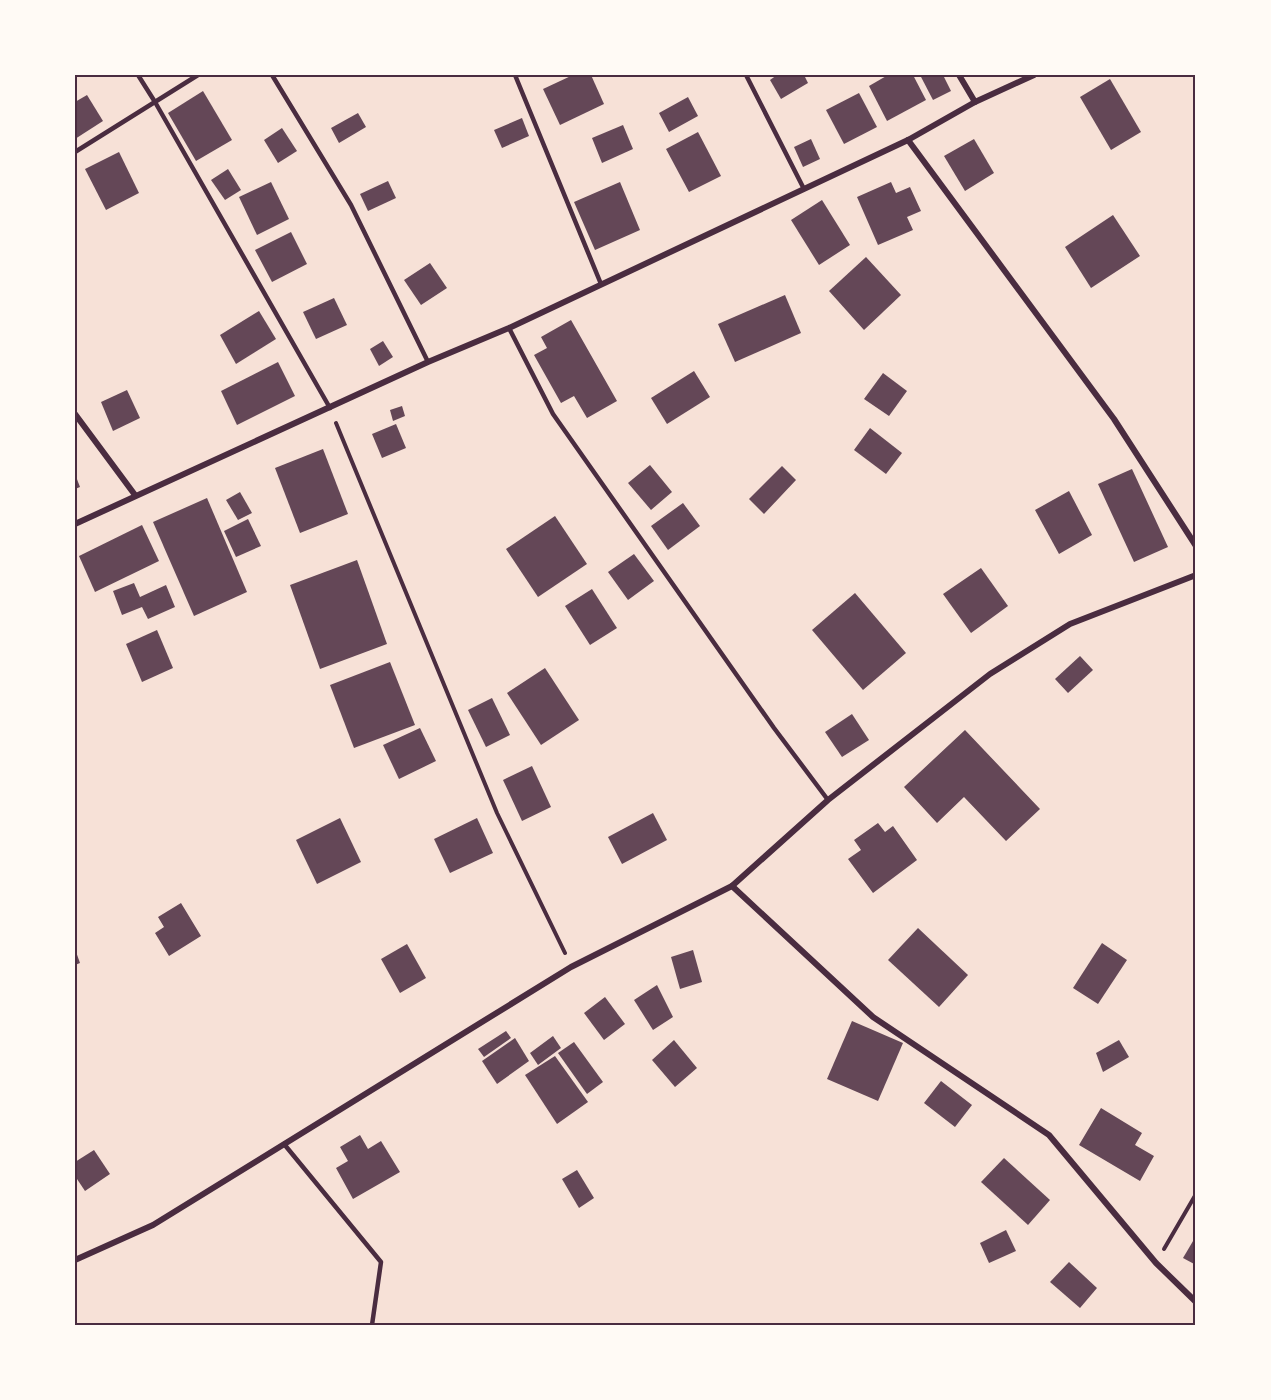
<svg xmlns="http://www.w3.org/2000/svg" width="1271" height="1400" viewBox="0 0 1271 1400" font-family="Figtree,sans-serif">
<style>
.building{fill:#644757}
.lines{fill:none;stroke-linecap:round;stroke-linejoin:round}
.path{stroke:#4a2c40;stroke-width:4}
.service{stroke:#4a2c40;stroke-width:4.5}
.minor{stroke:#4a2c40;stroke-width:6}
.neatline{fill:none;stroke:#4a2c40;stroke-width:2}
</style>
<rect width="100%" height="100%" fill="#f7e1d7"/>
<g class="building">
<polygon points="573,75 591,75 604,104 560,125 543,89"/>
<polygon points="777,75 804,75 808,83 781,99 770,80"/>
<polygon points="888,75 913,75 926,100 887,121 869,86"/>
<polygon points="920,75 943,75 951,91 933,100"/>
<polygon points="1110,79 1141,132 1111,150 1080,97"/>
<polygon points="203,91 232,140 196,161 168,113"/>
<polygon points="859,93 877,127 844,144 826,110"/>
<polygon points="87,95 103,121 75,139 75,102"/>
<polygon points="688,97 698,116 669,132 659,113"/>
<polygon points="358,113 366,127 339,143 331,128"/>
<polygon points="522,118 529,136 502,148 494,130"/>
<polygon points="623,125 633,149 602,163 592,138"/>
<polygon points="282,128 297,151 278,163 264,140"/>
<polygon points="698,132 721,176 689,192 666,149"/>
<polygon points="811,139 820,159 803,167 794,147"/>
<polygon points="974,139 994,173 965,191 944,156"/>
<polygon points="119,152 139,193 106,210 85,169"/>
<polygon points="228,169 241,190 225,200 211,180"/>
<polygon points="388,181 396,198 368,211 360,194"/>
<polygon points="271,182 289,219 257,235 239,197"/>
<polygon points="620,182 640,230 595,250 574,202"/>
<polygon points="891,182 896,193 910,187 921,211 907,217 913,230 878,245 857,197"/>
<polygon points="822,200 850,245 819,265 791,220"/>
<polygon points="1113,215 1140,256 1091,288 1065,247"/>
<polygon points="291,232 307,264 272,282 255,250"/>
<polygon points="866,257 901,295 864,330 829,291"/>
<polygon points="430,263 447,288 421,305 404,280"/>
<polygon points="785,295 801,333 735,362 718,324"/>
<polygon points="334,298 347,325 316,339 303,312"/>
<polygon points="259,311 276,339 236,364 220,335"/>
<polygon points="571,320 617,401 587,418 574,396 561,403 534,355 547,348 541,337"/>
<polygon points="383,341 393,357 379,366 370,349"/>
<polygon points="278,362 295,396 237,425 221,391"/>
<polygon points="694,371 710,397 667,424 651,398"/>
<polygon points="883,373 907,391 889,416 864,399"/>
<polygon points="127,390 140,418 113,431 101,402"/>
<polygon points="402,406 405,416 393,421 390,410"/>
<polygon points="396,424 406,448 382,458 372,434"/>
<polygon points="870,428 902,453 886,474 854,450"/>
<polygon points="323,449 348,514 300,533 275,468"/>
<polygon points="650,465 672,492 651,510 628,483"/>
<polygon points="782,466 796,480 764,514 749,499"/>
<polygon points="1132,469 1168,547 1134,562 1098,484"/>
<polygon points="75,474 80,487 75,489"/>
<polygon points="1069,491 1092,535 1059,554 1035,510"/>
<polygon points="240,492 252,513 238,520 226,500"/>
<polygon points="207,498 247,592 194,616 153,522"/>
<polygon points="683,503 700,526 668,550 651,526"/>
<polygon points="555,516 587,564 538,597 506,549"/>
<polygon points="248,519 261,546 236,557 224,531"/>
<polygon points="142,525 159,561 95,592 79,556"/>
<polygon points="634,554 654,581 628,600 608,572"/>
<polygon points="357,560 387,644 320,669 290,585"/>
<polygon points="981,568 1008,606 971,633 943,594"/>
<polygon points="134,583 140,597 166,585 175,607 148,619 142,607 122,615 113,591"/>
<polygon points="592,589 617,628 590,645 565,606"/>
<polygon points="855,593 906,653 863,690 812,630"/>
<polygon points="157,630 173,668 142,682 126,644"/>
<polygon points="1080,656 1093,670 1068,693 1055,679"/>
<polygon points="390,662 415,725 354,748 330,685"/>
<polygon points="545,668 579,720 541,745 507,693"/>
<polygon points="492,698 510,735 486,747 468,710"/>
<polygon points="852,714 869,740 842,757 825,732"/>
<polygon points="420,728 436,761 399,779 383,745"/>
<polygon points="965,730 1040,809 1006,841 964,797 937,823 904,787"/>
<polygon points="532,766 551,807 522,821 503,780"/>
<polygon points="653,813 667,840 622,864 608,837"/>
<polygon points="340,818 361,862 317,884 296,840"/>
<polygon points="477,818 493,853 450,873 434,839"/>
<polygon points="878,823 885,832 893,826 917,860 873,893 848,859 861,850 854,840"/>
<polygon points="181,903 201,936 169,956 155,933 164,927 158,917"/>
<polygon points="918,928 968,975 939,1007 888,960"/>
<polygon points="1102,943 1127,960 1098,1004 1073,988"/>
<polygon points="407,944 426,978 400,993 381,959"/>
<polygon points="75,949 80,963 75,965"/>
<polygon points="693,950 702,982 680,989 671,957"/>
<polygon points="657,985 673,1017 653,1030 634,1000"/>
<polygon points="605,997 625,1024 604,1040 584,1013"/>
<polygon points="852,1021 903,1043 878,1101 827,1079"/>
<polygon points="506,1031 511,1038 484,1057 478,1049"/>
<polygon points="553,1036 561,1048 538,1065 530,1053"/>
<polygon points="515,1038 529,1061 497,1084 482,1061"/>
<polygon points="674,1040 697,1068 675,1087 652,1060"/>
<polygon points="1119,1040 1129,1057 1103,1072 1096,1053"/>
<polygon points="574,1042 603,1082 587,1094 558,1053"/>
<polygon points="555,1056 588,1102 557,1124 525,1075"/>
<polygon points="941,1081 972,1105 955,1127 924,1103"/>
<polygon points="1101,1108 1142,1133 1135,1145 1154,1156 1140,1181 1079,1145"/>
<polygon points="360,1135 368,1149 381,1141 400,1172 353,1199 336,1168 348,1161 340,1147"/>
<polygon points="94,1150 110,1174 85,1191 75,1176 75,1162"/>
<polygon points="1004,1158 1050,1200 1028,1225 981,1182"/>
<polygon points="577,1170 594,1198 579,1208 562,1179"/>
<polygon points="1006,1230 1016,1251 989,1263 980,1243"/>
<polygon points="1196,1236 1196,1265 1183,1258"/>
<polygon points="1069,1262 1097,1288 1080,1308 1050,1282"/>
</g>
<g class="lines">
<g class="path">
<polyline points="336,423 497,813 565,953"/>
<polyline points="1164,1249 1196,1194"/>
</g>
<g class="service">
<polyline points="138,75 155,102 330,408"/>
<polyline points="272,75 351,205 428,362"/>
<polyline points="515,75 601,284"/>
<polyline points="746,75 804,189"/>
<polyline points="75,152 198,75"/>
<polyline points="509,328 553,414 774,728 828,800"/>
<polyline points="284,1144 381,1262 372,1325"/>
</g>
<g class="minor">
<polyline points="959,75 975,102"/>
<polyline points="908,140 1114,419 1196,546"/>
<polyline points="75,414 135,495"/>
<polyline points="75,524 428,362 509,328 908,140 975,102 1034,75"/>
<polyline points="732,886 873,1017 1049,1135 1156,1263 1196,1302"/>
<polyline points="75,1260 153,1225 571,967 732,886 828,800 990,674 1070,624 1196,575"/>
</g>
</g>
<rect width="1271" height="1400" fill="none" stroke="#fffaf5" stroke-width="153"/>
<rect x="76" y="76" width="1118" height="1248" class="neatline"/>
</svg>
